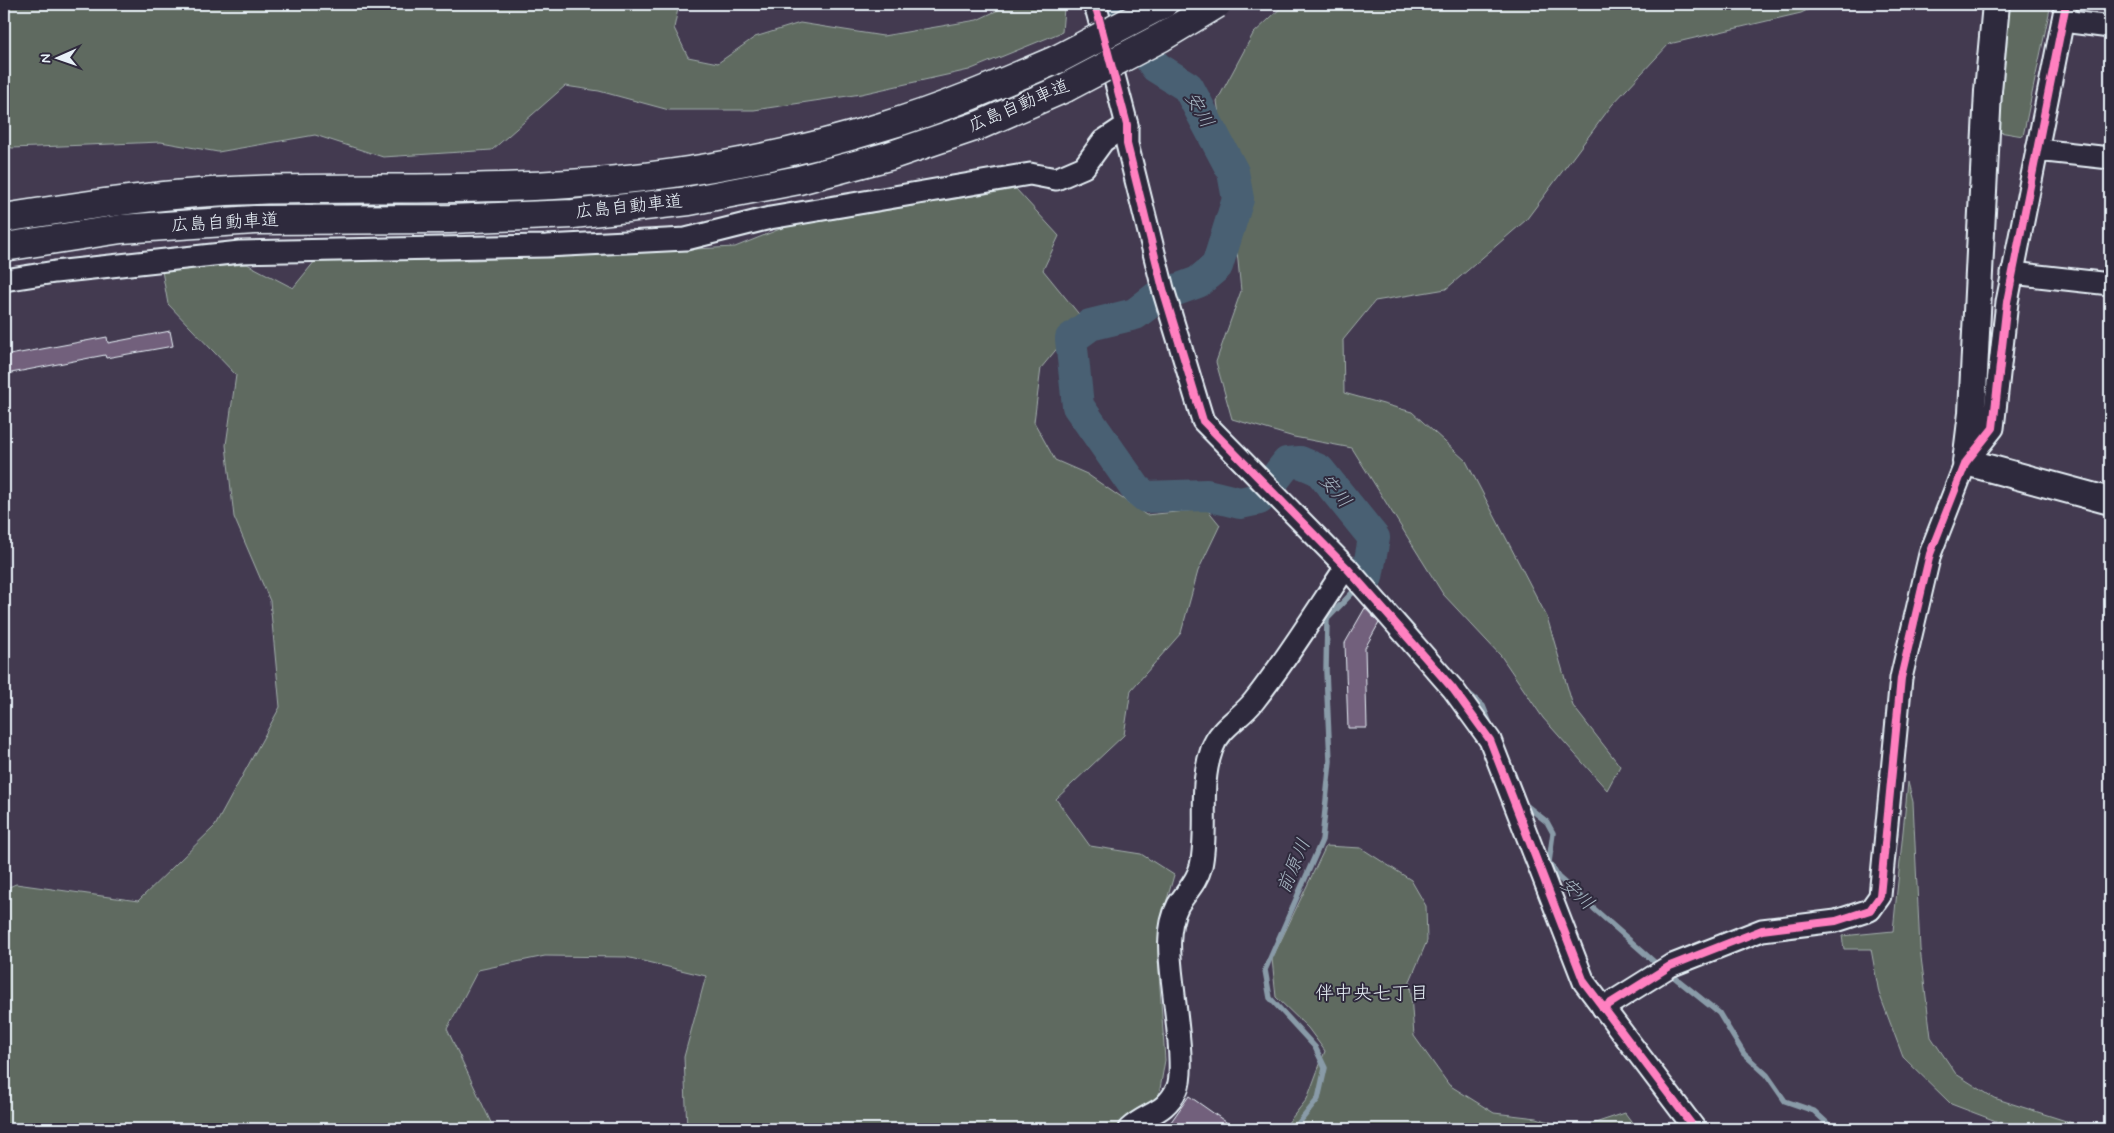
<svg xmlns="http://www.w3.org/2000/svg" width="2114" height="1133" viewBox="0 0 2114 1133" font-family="Mynerve,'Klee One',sans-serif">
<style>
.green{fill:#5e6a60;stroke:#a3aeac}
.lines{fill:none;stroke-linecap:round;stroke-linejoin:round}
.stream{stroke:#899ba8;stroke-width:5.5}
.river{stroke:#496173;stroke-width:32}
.building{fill:#72617c;stroke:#e8f1f8}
.minor-casing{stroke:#e8f1f8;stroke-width:25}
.tertiary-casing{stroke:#e8f1f8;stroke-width:30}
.motorway-casing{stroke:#e8f1f8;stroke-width:31}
.minor{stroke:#2f2a3d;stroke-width:21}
.tertiary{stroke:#2f2a3d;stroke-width:26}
.motorway{stroke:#2f2a3d;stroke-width:28}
.motorway-bridge-casing{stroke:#e8f1f8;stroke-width:31;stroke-linecap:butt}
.motorway-bridge{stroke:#2f2a3d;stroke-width:28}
.cycleway-casing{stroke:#2f2a3d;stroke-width:11}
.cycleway{stroke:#ff80c0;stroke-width:8}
.labels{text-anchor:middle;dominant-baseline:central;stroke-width:4;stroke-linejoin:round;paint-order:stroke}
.street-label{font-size:18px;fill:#e8f1f8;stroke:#2f2a3d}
.water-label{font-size:19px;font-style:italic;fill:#a8b7c3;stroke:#2f2a3d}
.neighbourhood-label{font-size:19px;fill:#e8f1f8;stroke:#2f2a3d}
</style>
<rect width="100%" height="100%" fill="#433a50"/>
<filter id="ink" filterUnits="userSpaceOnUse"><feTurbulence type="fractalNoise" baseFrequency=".02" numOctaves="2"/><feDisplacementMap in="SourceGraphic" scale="10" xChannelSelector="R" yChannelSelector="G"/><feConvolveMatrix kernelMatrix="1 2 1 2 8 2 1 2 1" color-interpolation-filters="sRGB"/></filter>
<g filter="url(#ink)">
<g class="green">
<polygon points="4,4 679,4 674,28 688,57 718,63 755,37 800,23 883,36 977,20 1011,4 1061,4 1064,8 1062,32 969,70 861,94 754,110 669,110 599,91 565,86 492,150 383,157 315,135 218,152 161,142 12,148 4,145"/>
<polygon points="1285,4 1820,4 1801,13 1669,44 1612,105 1526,220 1446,289 1375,301 1343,340 1344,393 1412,412 1466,461 1547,617 1573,706 1620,766 1607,790 1543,718 1501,656 1443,594 1352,448 1294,437 1232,419 1216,362 1241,291 1232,201 1217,101 1253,34"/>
<polygon points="2008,4 2051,4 2023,136 1999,132"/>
<polygon points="1016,189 1059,236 1043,270 1082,318 1041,368 1034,422 1055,460 1087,474 1146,515 1207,509 1220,525 1198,571 1181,633 1131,690 1124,735 1056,799 1090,846 1141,854 1174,875 1161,921 1158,958 1165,1060 1159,1095 1119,1129 687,1129 684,1057 706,976 626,957 545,956 478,970 447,1029 494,1129 4,1129 4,889 16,884 138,901 215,826 280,707 270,601 234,517 226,445 236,375 168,304 162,271 247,264 293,288 315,261 475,260 735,247 785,227"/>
<polygon points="1908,782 1913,802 1920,949 1931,1037 1956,1074 1994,1098 2091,1129 2017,1129 1951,1104 1903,1057 1879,993 1871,949 1844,949 1842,936 1893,931"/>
<polygon points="1326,846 1361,848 1411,880 1426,906 1427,941 1410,981 1414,1036 1449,1085 1494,1113 1537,1118 1572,1129 1283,1129 1307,1099 1325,1051 1308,1028 1276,997 1272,959"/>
<polygon points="1625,1113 1637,1129 1577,1129"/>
</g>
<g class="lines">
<g class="stream">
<polyline points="1387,599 1419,635"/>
<polyline points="1465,690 1483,706 1491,726"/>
<polyline points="1522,802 1547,822 1553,833 1549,862 1558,877 1660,967"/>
<polyline points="1668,972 1719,1013 1744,1054 1767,1075 1785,1101 1814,1111 1827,1123 1827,1129"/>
<polyline points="1294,1129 1318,1099 1325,1068 1315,1047 1270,998 1265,970 1322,840 1330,761 1326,671 1327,619 1354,591"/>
</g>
<polyline class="river" points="1111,4 1156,67 1188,87 1233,172 1238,199 1217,266 1198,282 1157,297 1135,314 1090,325 1071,339 1078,406 1136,489 1146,497 1207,495 1240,503 1259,499 1287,463 1300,462 1319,470 1374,538 1367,577"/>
</g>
<g class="building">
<polygon points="170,331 173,346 106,358 105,355 6,374 4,356 107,337 108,343"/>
<polygon points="1365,608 1379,623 1365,648 1367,728 1348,728 1345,643"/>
<polygon points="1189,1096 1236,1129 1166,1129"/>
</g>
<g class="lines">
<defs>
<g id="minor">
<polyline points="1093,4 1097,11 1127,125 1127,144 1163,289 1203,421 1346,567 1453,689 1490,740 1584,982 1695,1129"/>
<polyline points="2063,21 2110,27"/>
<polyline points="2037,150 2110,158"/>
<polyline points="2012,273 2110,284"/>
<polyline points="4,280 55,272 240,252 546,246 686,239 770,218 1030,174 1056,179 1084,167 1103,141 1127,125"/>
<polyline points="1603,1008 1670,966 1762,930 1836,921 1870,910 1880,896 1901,678 1930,554 1966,462 1993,428 2007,302 2066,4"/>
<path d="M1129,1129c18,-17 35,-14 48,-40 8,-16 -1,-74 -3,-94 -3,-29 -10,-63 4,-90 8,-13 19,-23 23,-39 8,-37 -3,-79 11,-117 7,-21 29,-31 42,-48 33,-42 62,-89 92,-134"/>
</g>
<polyline id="tertiary" points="1996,4 1988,91 1972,413 1966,462 2110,501"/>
<g id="motorway">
<path d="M4,218c83,-13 167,-26 252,-28 104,-3 208,1 313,-6 104,-7 212,-26 312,-57 61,-18 119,-43 177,-68"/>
<polyline points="4,247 121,229 254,220 450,219 573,214 689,201 799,180 889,156 980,125 1065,88"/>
</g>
</defs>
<use href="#minor" class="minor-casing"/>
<use href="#tertiary" class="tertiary-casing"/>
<use href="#motorway" class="motorway-casing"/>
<use href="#minor" class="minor"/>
<use href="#tertiary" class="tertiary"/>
<use href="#motorway" class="motorway"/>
<defs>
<g id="motorway-bridge">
<polyline points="1058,59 1163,4"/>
<polyline points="1065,88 1162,37 1217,4"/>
</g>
</defs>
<use href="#motorway-bridge" class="motorway-bridge-casing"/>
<use href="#motorway-bridge" class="motorway-bridge"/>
<defs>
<g id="cycleway">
<polyline points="1093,4 1097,11 1127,125 1127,144 1163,289 1203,421 1346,567 1453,689 1490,740 1584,982 1695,1129"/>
<polyline points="1603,1008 1670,966 1762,930 1836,921 1870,910 1880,896 1901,678 1930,554 1966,462 1993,428 2007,302 2066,4"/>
</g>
</defs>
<use href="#cycleway" class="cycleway-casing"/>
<use href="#cycleway" class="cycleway"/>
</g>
</g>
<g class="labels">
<g class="street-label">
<text transform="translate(1019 106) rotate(-23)">広島自動車道</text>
<text transform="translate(629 207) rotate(-6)">広島自動車道</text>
<text transform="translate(225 223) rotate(-3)">広島自動車道</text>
</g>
<g class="water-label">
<text transform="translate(1199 110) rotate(60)">安川</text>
<text transform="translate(1335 491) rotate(50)">安川</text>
<text transform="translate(1294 866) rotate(-67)">前原川</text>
<text transform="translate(1577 894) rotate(43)">安川</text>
</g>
<g class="neighbourhood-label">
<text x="1372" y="993">伴中央七丁目</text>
</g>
</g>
<rect width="2114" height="1133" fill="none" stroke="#2f2a3d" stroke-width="20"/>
<rect x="10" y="10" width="2094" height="1113" fill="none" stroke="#e8f1f8" stroke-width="2" filter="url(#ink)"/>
<g transform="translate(58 58) rotate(268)" stroke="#2f2a3d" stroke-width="4" paint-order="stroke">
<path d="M0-4L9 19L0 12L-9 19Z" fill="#e8f1f8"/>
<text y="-8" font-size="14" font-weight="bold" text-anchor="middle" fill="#e8f1f8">N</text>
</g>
</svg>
